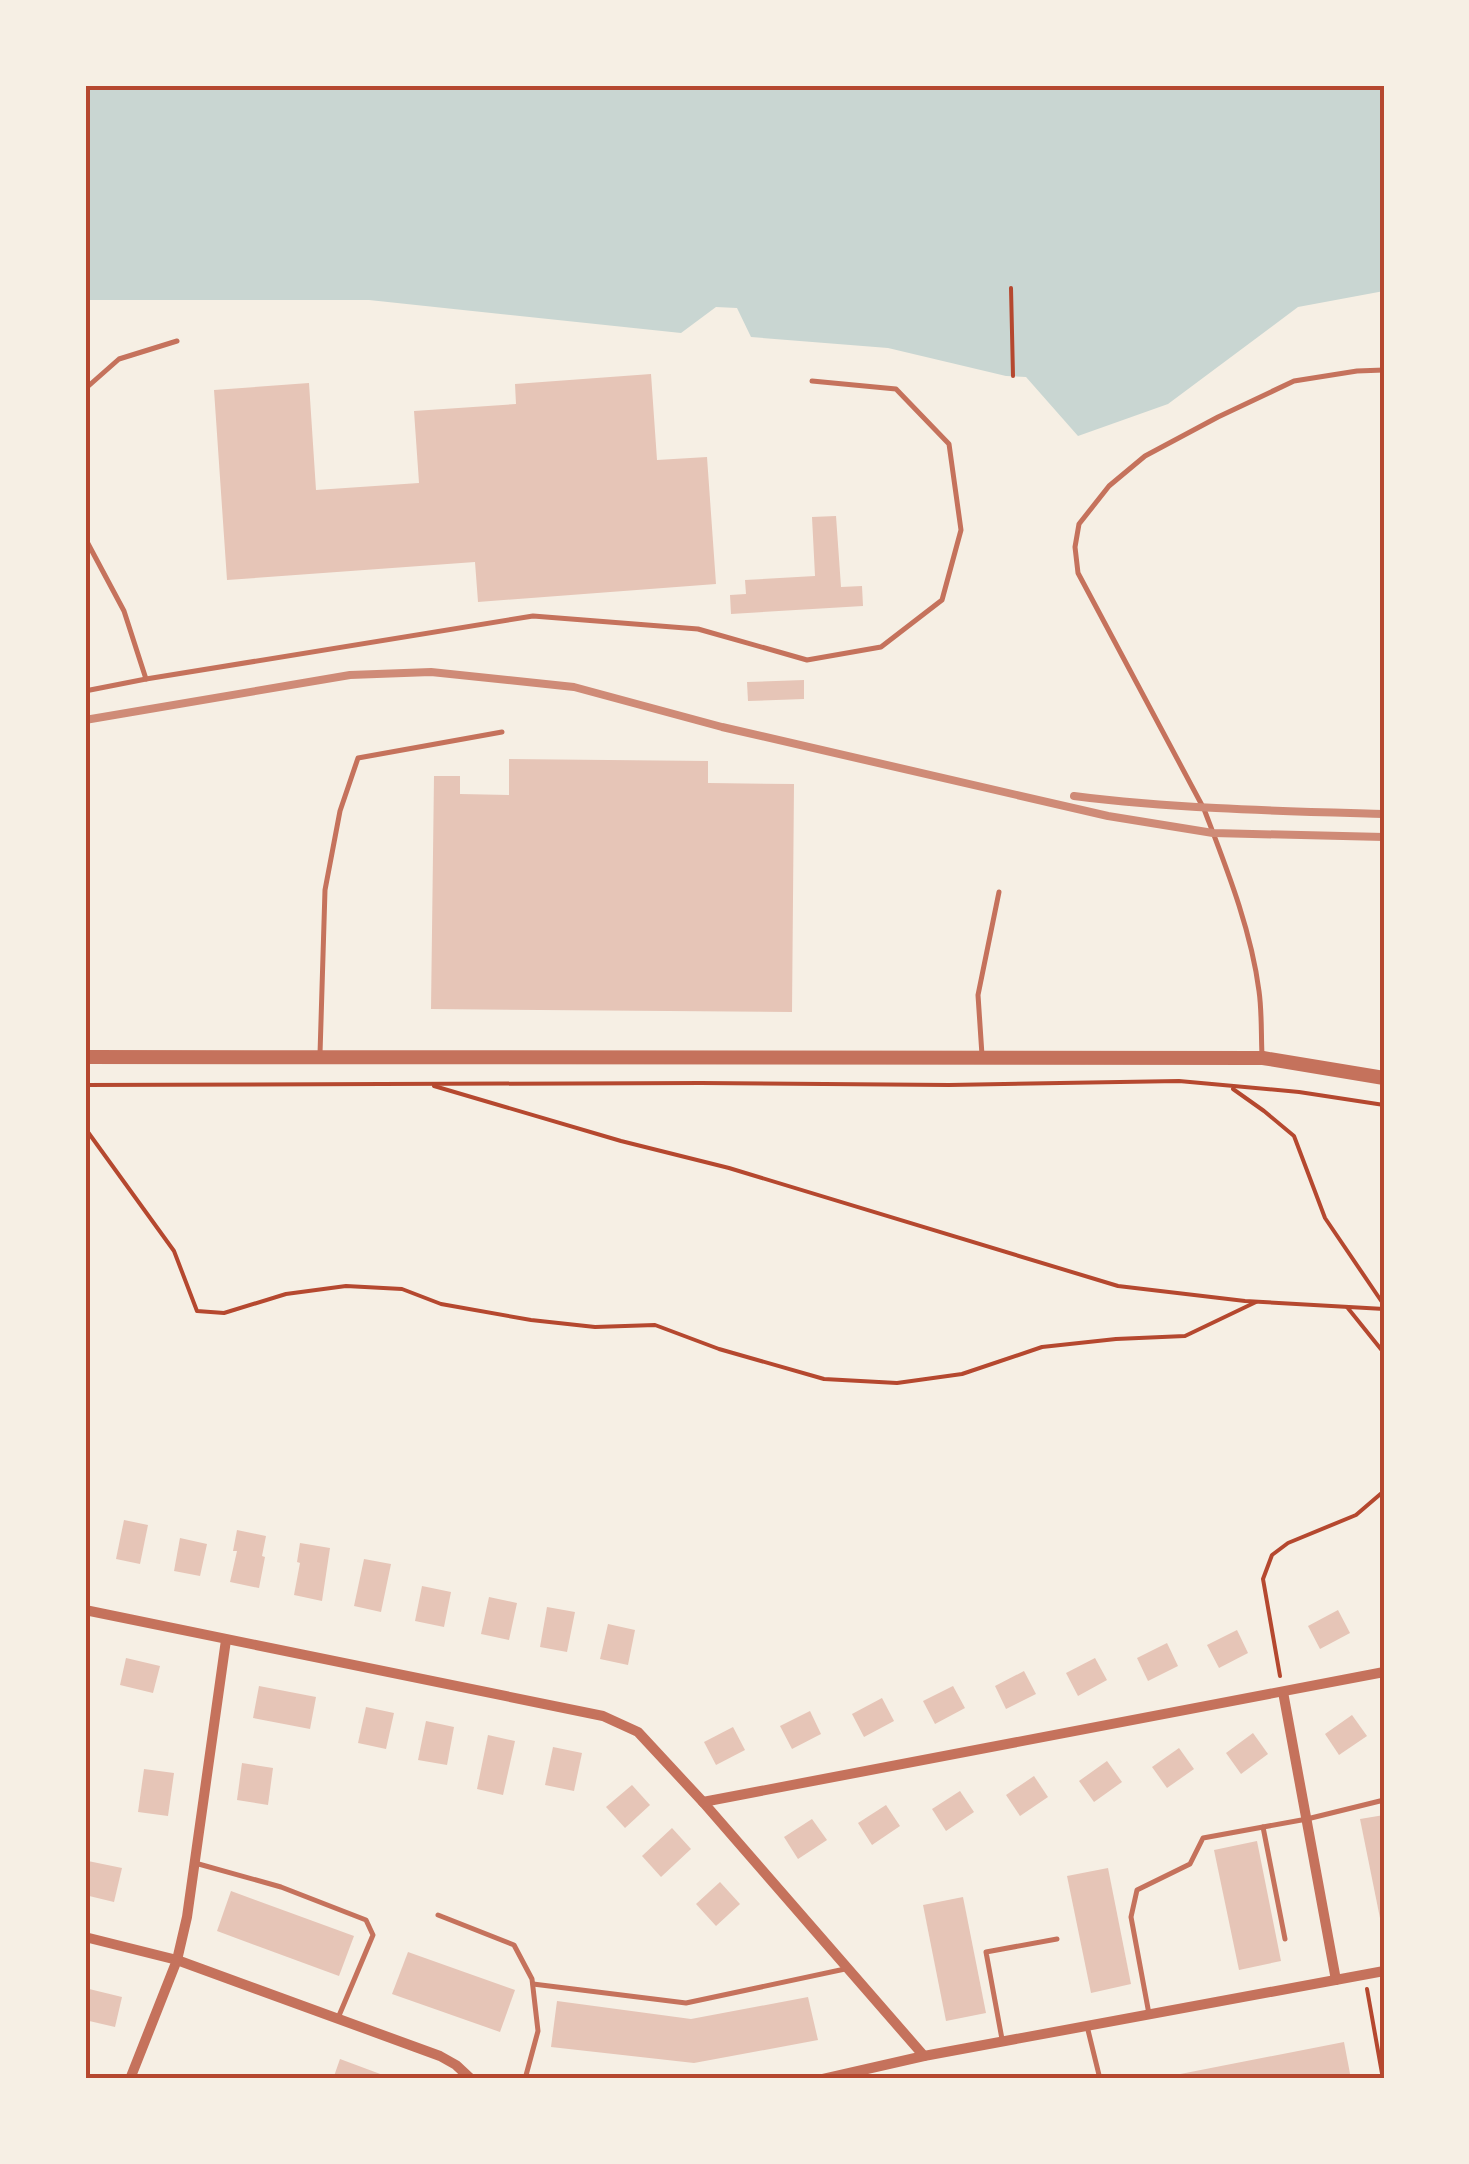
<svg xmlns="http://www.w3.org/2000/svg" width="1469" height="2164" viewBox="0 0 1469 2164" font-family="Rubik,sans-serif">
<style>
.water{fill:#c9d6d2}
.building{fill:#e6c5b7}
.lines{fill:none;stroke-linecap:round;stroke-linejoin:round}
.path{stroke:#b5482f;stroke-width:4}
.service{stroke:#c5725c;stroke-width:5}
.minor{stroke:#c5725c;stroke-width:10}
.tertiary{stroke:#c5725c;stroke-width:14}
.rail{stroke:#cf8b77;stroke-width:8}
.neatline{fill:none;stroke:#b5482f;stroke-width:4}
</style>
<rect width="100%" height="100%" fill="#f6efe4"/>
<polygon class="water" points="85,85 1384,85 1384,291 1298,307 1168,404 1078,436 1026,377 1006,376 888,348 751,337 737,308 716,307 681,333 369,300 85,300"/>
<g class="building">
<polygon points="651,374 657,460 707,457 716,584 478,602 475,562 227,580 214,390 309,383 316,490 419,483 414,411 516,404 515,384"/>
<polygon points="836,516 841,587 862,586 863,606 731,614 730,595 746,594 745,580 815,576 812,517"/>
<polygon points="804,680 804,699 748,701 747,682"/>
<polygon points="509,759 708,761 708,783 794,784 792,1012 431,1009 434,776 460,776 460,794 509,795"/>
<polygon points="124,1520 148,1525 140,1564 116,1559"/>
<polygon points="237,1530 266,1536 262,1556 265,1557 259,1588 230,1582 237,1551 233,1551"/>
<polygon points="180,1538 207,1544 200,1576 174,1571"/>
<polygon points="300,1543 330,1548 322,1601 294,1595 300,1563 297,1562"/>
<polygon points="364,1559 391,1564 381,1612 354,1606"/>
<polygon points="422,1586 451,1592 444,1627 415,1621"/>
<polygon points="489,1597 517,1603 509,1640 481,1634"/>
<polygon points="547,1607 575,1612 567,1652 540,1647"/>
<polygon points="1338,1610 1350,1633 1320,1649 1308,1626"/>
<polygon points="608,1624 635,1630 628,1665 600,1659"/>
<polygon points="1237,1630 1248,1653 1219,1668 1207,1645"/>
<polygon points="1167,1643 1178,1666 1148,1681 1137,1658"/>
<polygon points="126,1658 160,1666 153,1693 120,1685"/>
<polygon points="1095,1658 1107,1680 1078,1696 1066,1673"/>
<polygon points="1024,1671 1036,1694 1006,1709 995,1686"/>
<polygon points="259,1686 316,1697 310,1729 253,1718"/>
<polygon points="953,1686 965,1708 935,1724 923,1701"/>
<polygon points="882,1698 894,1721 864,1737 852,1714"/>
<polygon points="366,1707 394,1713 386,1749 358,1743"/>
<polygon points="810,1711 821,1734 792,1749 780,1726"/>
<polygon points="1352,1715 1367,1736 1339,1755 1325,1734"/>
<polygon points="426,1721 454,1727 447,1765 418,1760"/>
<polygon points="733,1727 745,1750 716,1765 704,1742"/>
<polygon points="1253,1733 1268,1754 1241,1774 1226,1753"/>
<polygon points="488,1735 515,1741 503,1795 477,1789"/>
<polygon points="553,1747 582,1753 574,1791 545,1785"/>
<polygon points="1179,1748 1194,1769 1167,1788 1152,1767"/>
<polygon points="1107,1761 1122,1782 1094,1802 1079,1781"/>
<polygon points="242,1763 273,1768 268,1805 237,1800"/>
<polygon points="144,1769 174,1773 168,1816 138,1812"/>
<polygon points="1034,1776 1048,1797 1020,1816 1006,1795"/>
<polygon points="632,1785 650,1805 625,1828 606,1807"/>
<polygon points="960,1791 974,1812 946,1831 932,1809"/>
<polygon points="886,1805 900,1826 872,1845 858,1823"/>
<polygon points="1384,1815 1384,1928 1382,1928 1360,1819"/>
<polygon points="812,1819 827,1840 798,1859 784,1837"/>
<polygon points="672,1828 691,1849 661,1877 642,1856"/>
<polygon points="1257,1841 1281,1961 1239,1970 1214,1850"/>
<polygon points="88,1861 122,1868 114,1902 85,1895 85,1875"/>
<polygon points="1108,1868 1131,1984 1091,1993 1067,1876"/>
<polygon points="720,1882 740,1904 716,1926 696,1904"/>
<polygon points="231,1891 354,1936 339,1976 217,1931"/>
<polygon points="963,1897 986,2013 946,2021 923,1905"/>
<polygon points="408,1952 515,1990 500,2032 392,1994"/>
<polygon points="85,1988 122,1997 115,2027 85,2020"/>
<polygon points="808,1997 818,2040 694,2063 551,2047 557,2001 691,2019"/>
<polygon points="1344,2042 1351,2079 1165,2079 1165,2077"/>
<polygon points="340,2059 383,2075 381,2079 333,2079"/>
</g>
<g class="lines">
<g class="path">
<polyline points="1011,288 1013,376"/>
<polyline points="85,1085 701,1083 949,1085 1179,1081 1299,1092 1384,1105"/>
<polyline points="434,1086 621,1141 729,1168 1118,1286 1245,1301 1384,1309"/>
<polyline points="1233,1089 1264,1111 1294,1136 1325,1218 1384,1305"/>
<polyline points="85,1128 174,1251 197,1311 224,1313 286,1294 346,1286 402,1289 441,1304 531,1320 595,1327 655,1325 719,1349 824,1379 897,1383 962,1374 1042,1347 1116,1339 1185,1336 1256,1302"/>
<polyline points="1347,1307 1384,1353"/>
<polyline points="1280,1676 1263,1579 1272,1555 1288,1543 1356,1515 1384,1491"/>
<polyline points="1367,1989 1383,2079"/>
</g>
<g class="service">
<polyline points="85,389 119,359 177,341"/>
<polyline points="85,538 124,611 146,679"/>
<polyline points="85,691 146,679 533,616 698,629 807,660 881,647 942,600 961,530 949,444 896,389 812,381"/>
<polyline points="320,1054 325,890 340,811 358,758 502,732"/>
<polyline points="982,1055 978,995 999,892"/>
<path d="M1262,1055c-1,-21 0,-43 -3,-64 -8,-62 -33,-124 -55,-182l-126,-236 -3,-26 4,-23 30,-38 36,-30 73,-39 76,-36 63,-10 27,-1"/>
<polyline points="1263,1827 1285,1939"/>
<polyline points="195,1863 281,1887 366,1920 373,1935 338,2018"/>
<polyline points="438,1915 514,1945 532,1979 538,2031 525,2079"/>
<polyline points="533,1984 686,2003 845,1969"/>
<polyline points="1149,2014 1131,1917 1137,1890 1190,1864 1203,1838 1307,1819 1384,1800"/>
<polyline points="1087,2026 1100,2079"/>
<polyline points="1002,2039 986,1952 1057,1939"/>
</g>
<g class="minor">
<polyline points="85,1610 603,1716 638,1732 703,1802 924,2056"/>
<polyline points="1283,1692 1336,1980"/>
<polyline points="703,1802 1384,1672"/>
<polyline points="85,1937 177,1960 440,2056 456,2065 471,2079"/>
<polyline points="130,2079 177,1960 187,1917 226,1640"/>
<polyline points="823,2079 924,2056 1384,1971"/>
</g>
<polyline class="tertiary" points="85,1057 1263,1058 1384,1078"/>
<g class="rail">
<polyline points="85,720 350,675 431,672 574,687 722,727 1108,816 1213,833 1384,837"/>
<path d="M1074,796c103,13 206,15 310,18"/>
</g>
</g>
<rect width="1469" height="2164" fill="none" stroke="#f6efe4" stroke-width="175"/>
<rect x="88" y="88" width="1294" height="1988" class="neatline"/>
</svg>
